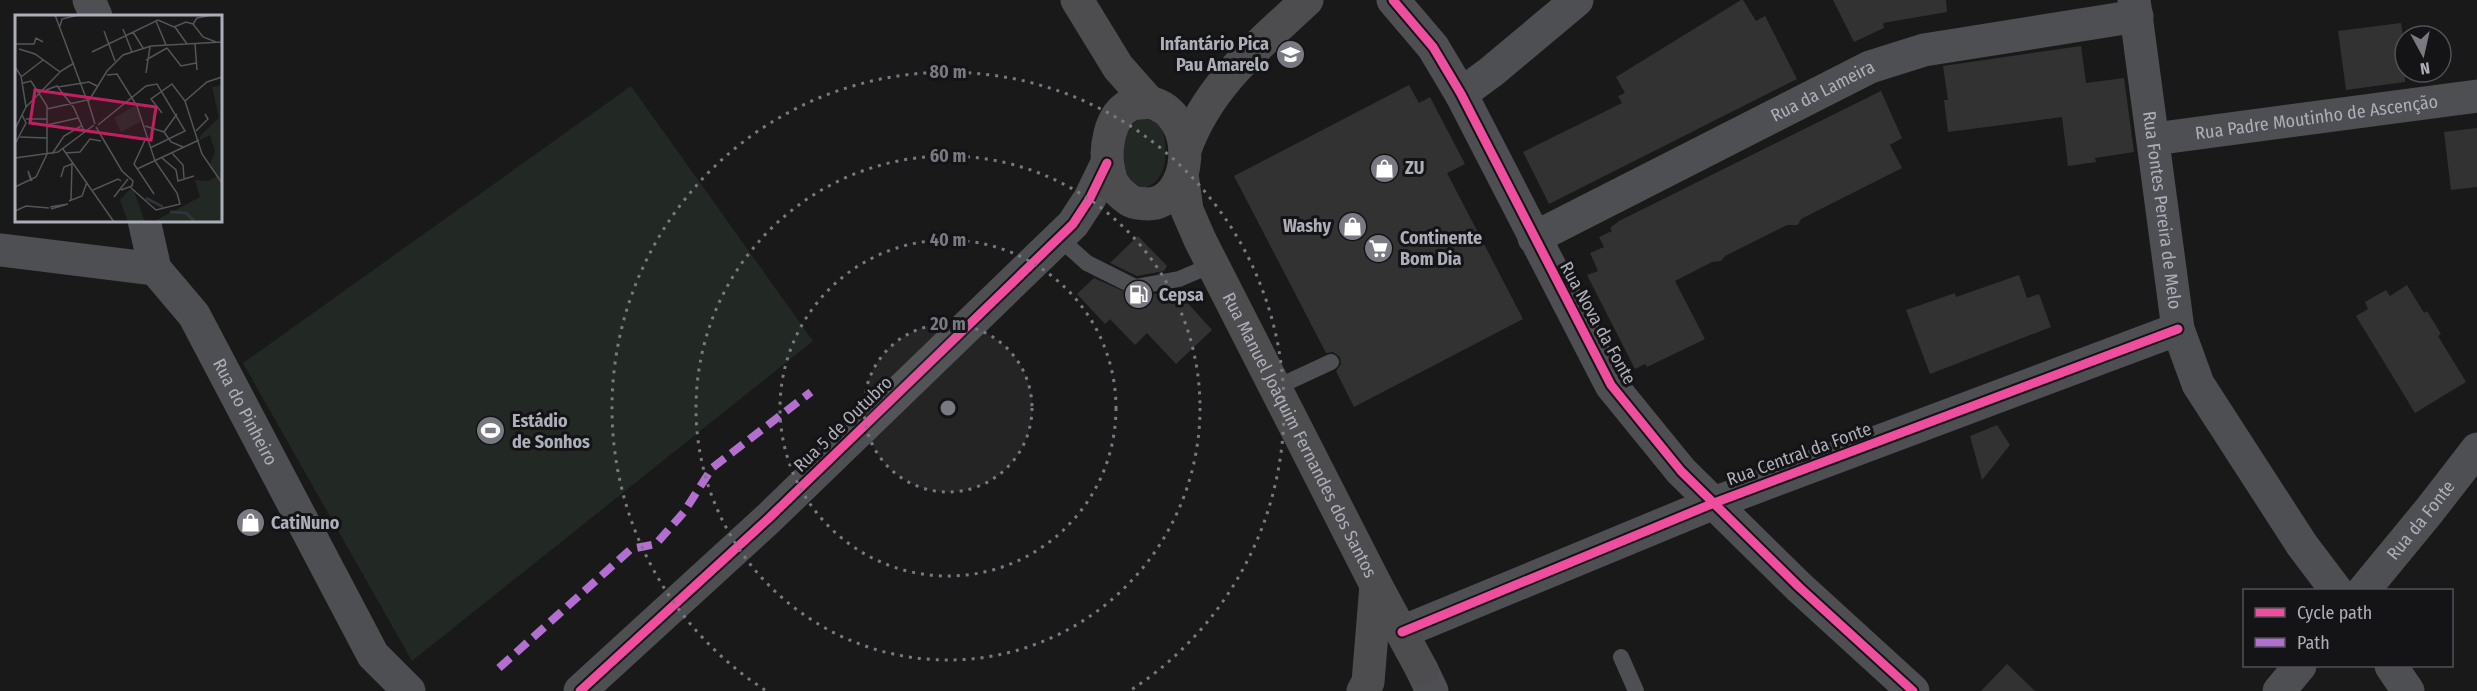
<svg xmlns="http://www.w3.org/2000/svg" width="2477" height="691" viewBox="0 0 2477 691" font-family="'Fira Sans Condensed',sans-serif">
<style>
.green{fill:#222823}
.building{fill:#323233}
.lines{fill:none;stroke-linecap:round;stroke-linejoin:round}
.service{stroke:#4e4f52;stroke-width:16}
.minor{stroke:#4e4f52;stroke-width:33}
.tertiary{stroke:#4e4f52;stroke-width:33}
.secondary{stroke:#4d4d50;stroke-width:33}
.quiet{stroke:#b36fd0;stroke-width:8;stroke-dasharray:15 8;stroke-linecap:butt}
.cycleway-casing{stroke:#141315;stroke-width:13}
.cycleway{stroke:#ef4d9e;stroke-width:9}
.ring{fill:none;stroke:#797a81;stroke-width:3;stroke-dasharray:3 6}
.labels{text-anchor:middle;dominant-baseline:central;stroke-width:6;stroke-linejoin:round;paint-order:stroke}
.poi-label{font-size:18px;font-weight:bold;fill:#acafb9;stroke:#141315;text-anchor:start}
.street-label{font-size:18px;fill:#acafb9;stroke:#141315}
.inset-river{fill:none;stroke:#2f353c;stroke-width:3}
.inset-road{fill:none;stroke:#545559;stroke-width:1.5}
.view{fill:#c12060;fill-opacity:0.15;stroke:#c12060;stroke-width:3}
.inset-edge{fill:none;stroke:#acafb9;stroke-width:3}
.centre{fill:#797a81;stroke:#141315;stroke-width:3}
.ring-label{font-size:18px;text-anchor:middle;font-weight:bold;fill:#797a81;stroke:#141315;stroke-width:6;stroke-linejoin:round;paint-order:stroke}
</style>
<rect width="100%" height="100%" fill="#191919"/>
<g class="green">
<polygon points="631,86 813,341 412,661 243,363"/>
<path d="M1148,117l12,5c8,21 11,58 -16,66l-13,-4c-11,-21 -14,-62 17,-67z"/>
</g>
<g class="building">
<polygon points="1741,0 1743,0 1756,21 1765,16 1797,79 1549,204 1523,152 1622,103 1618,96 1625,93 1616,77"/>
<polygon points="1833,0 1946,0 1947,12 1883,23 1884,28 1854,42"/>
<polygon points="2401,23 2405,49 2405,82 2346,90 2338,31"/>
<polygon points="2081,46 2086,83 2124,78 2134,152 2095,158 2096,162 2068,166 2062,117 1948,132 1944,100 1948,100 1943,66"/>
<polygon points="1409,85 1419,103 1430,97 1465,164 1447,173 1523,319 1354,407 1336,371 1341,364 1340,357 1333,352 1326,353 1234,176"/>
<polygon points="1881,91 1902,138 1890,145 1902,168 1801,219 1798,225 1787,225 1725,256 1721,261 1712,262 1675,281 1705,339 1647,367 1645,364 1635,369 1587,275 1598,271 1590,253 1604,247 1599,237 1612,231 1610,228 1619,221"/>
<polygon points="2477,128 2477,187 2451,190 2444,132"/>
<polygon points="1138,236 1167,266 1164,271 1137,276 1110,263"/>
<polygon points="2019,275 2027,298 2039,294 2051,327 1930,374 1906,310 1955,293 1956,297"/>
<polygon points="1094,278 1136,297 1181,289 1187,296 1184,299 1212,330 1176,364 1147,333 1135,345 1110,319 1105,324 1077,294"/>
<polygon points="2407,285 2424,313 2427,311 2441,334 2438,336 2466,382 2415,413 2356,316 2368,309 2365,302 2386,290 2390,296"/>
<polygon points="1997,425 2010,445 1982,480 1970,436"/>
<polygon points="2007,664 2035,691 1981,691"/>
</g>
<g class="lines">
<g class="service">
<polyline points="1059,238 1087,263 1135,287 1179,279 1212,265"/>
<polyline points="1275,388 1331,362"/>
<polyline points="1621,657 1636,691"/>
</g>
<g class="minor">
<polyline points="89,0 96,16"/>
<polyline points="1393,0 1433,47 1461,94 1611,385 1681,471 1799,587 1913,691"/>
<path id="s1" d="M2134,0l44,329 20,55 104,161 34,45"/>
<polyline points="1461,94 1491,72 1577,0"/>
<path id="s2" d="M2154,139l323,-43"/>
<polyline points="144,220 155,269"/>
<path id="s3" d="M1534,238l336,-171 54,-17 213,-34"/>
<path id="s4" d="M0,250l155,19 39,46 179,340 36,36"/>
<path id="s5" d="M2364,590l65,-79 48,-62"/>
<polyline points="1402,632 1714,503 2178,329"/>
<polyline points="2391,666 2408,691"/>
<polyline points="580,691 769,518 1073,224 1090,198 1107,163"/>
<polyline points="2279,691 2300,666"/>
</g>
<polyline class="tertiary" points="1422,670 1432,691"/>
<g class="secondary">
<polyline points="1077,0 1118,67 1149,102"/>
<path d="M1149,102c53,12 43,103 -2,102 -7,-1 -12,0 -18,-4 -11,-8 -18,-15 -20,-29 -5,-20 0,-56 21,-66 5,-2 14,-2 19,-3z"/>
<path d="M1185,150c23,-65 73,-104 122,-150"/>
<path id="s6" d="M1182,174l5,36 13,30 176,345 46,85"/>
<polyline points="1363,691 1368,682 1376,585"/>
</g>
<polyline class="quiet" points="499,668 631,549 656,544 684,512 712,468 811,392"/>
<defs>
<g id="cycleway">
<polyline points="1393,0 1433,47 1461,94 1611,385 1681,471 1799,587 1913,691"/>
<polyline points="1402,632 1714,503 2178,329"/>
<polyline points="580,691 769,518 1073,224 1090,198 1107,163"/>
</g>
</defs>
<use href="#cycleway" class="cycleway-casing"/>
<use href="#cycleway" class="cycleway"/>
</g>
<circle cx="948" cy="408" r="84" fill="#797a81" fill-opacity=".12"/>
<g class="ring">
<circle cx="948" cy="408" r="84"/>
<circle cx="948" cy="408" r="168"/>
<circle cx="948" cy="408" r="252"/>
<path d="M765 690A336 336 0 1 1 1131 690"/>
</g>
<defs>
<symbol id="school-disc" viewBox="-11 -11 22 22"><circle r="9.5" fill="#797a81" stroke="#141315"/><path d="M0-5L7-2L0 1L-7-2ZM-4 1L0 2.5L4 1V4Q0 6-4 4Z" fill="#fff"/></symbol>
<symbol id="shop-disc" viewBox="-11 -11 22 22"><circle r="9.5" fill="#797a81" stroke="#141315"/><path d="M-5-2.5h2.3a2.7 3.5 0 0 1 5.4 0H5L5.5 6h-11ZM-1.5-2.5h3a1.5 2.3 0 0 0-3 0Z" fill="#fff"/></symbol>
<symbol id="supermarket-disc" viewBox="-11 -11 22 22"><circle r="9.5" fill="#797a81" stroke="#141315"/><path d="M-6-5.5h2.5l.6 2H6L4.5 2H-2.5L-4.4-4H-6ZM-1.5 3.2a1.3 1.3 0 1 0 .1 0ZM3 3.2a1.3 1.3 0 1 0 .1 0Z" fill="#fff"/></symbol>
<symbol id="fuel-disc" viewBox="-11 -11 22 22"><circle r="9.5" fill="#797a81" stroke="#141315"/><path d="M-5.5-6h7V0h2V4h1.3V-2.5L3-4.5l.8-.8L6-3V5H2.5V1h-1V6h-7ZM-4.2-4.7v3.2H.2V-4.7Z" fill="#fff"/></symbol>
<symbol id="stadium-disc" viewBox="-11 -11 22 22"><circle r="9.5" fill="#797a81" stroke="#141315"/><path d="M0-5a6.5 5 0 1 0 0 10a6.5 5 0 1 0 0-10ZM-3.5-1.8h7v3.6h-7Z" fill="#fff"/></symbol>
</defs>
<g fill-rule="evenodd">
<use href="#school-disc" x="1274" y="38" width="33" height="33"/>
<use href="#shop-disc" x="1368" y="152" width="33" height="33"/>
<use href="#shop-disc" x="1336" y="210" width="33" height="33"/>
<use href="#supermarket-disc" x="1362" y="232" width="33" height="33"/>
<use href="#fuel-disc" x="1122" y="278" width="33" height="33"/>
<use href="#stadium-disc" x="474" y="414" width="33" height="33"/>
<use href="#shop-disc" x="234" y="506" width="33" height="33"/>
</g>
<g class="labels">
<g class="poi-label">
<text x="1269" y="44" text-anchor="end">Infantário Pica<tspan x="1269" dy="21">Pau Amarelo</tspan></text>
<text x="1405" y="168">ZU</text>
<text x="1331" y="226" text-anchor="end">Washy</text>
<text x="1400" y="238">Continente<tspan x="1400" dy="21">Bom Dia</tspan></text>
<text x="1159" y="295">Cepsa</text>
<text x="512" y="421">Estádio<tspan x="512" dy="21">de Sonhos</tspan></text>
<text x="271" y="523">CatiNuno</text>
</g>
<g class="street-label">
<text stroke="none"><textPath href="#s3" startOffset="324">Rua da Lameira</textPath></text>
<text stroke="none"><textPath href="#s2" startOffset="164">Rua Padre Moutinho de Ascenção</textPath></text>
<text stroke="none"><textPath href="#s1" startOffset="212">Rua Fontes Pereira de Melo</textPath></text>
<text transform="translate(1598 323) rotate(61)">Rua Nova da Fonte</text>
<text stroke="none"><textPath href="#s4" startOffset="326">Rua do Pinheiro</textPath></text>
<text transform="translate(843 424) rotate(-44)">Rua 5 de Outubro</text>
<text stroke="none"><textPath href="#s6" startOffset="288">Rua Manuel Joaquim Fernandes dos Santos</textPath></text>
<text transform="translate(1799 454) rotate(-20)">Rua Central da Fonte</text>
<text stroke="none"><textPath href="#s5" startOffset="90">Rua da Fonte</textPath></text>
</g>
</g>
<g transform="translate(15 15)">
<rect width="207" height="207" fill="#191919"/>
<path d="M206,70l1,137h-69l47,-25 -5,-17 13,1 10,-5 -8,-12 5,-12 -5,-17 -10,5v-4l19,-18 -7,-31zM121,90l6,16 -21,11 -7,-14zM114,175l5,1 11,31h-17l-8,-22z" fill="#222823"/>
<path class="inset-river" d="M131,183l17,9M155,197l16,1 9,9"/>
<path class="inset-road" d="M40,0l31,83M141,6l10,24M178,9l10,13 13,5M178,9l4,-6 15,-3M45,11l2,-7 16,-4M160,12l12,17M108,14l9,23M89,16l11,30M118,17l10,16M0,29h19l2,-6 7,4M180,29l2,26M152,33l14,18 15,-3M4,34l16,5 25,18M77,37l66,-32 16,7 12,-5 7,2M131,45l21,-12M0,52l6,9 5,31 -11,22M131,58l4,-26M92,60l10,-1 20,32 18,55 22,32 3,11 -24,6 -26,-23M6,62l22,-17M43,72l31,-5 8,4M31,75l11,-4 17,22 11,25M72,83l8,26M170,86l22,-19 15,-5M73,87l19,-31 16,-16 28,-9 71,-4M11,92l35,-36 13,-8M32,94l40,-9M147,98l-11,-14 21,-15 13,17 17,53 20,29M11,104h21M32,110l31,-7M83,110l48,-39 11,-2 28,47 -35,17M130,111l19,6 7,10 12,5M81,112l26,44 11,10 -1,5 -11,4M181,116l12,-12 -3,-5M149,117l13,-18M5,122l27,1M131,123l-12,26 20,30M0,129l11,-21 -4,-8M48,134l51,73M50,138l15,-1 10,-13 11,2M157,138l11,12 1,13M37,139l12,-18 17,-10M0,143l43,-6 36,-27M147,143l14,12 2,11 16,-5M122,154l62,-29M46,162l3,-10 8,-3M16,166l-3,-10 4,10M0,172l21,-10 11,-23v-48l-16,-25 -8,2M78,175l25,-11 3,2M99,182l14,-18M54,186l13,-5 5,-14M56,186l1,-38M35,192l18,-3 -17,5M0,196l11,-5 23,2"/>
<path class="view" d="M20,75l121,17 -5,33 -121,-17z"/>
<rect width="207" height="207" class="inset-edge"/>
</g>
<circle cx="948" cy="408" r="9" class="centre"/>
<g class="ring-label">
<text x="948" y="78">80 m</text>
<text x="948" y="162">60 m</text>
<text x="948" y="246">40 m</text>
<text x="948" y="330">20 m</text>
</g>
<rect x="2243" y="589" width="210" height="78" fill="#141315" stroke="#515157" stroke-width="1.5"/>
<rect x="2255" y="608" width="30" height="9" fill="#ef4d9e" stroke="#515157" stroke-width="1.5"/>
<text x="2297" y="619" font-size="18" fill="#acafb9">Cycle path</text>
<rect x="2255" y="638" width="30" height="9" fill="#b36fd0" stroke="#515157" stroke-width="1.5"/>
<text x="2297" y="649" font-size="18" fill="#acafb9">Path</text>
<g transform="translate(2423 54) rotate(172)"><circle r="28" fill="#141315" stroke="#515157" stroke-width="1.5"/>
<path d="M0-4.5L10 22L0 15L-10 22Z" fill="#797a81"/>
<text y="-9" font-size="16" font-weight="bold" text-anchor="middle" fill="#acafb9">N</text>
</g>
</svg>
